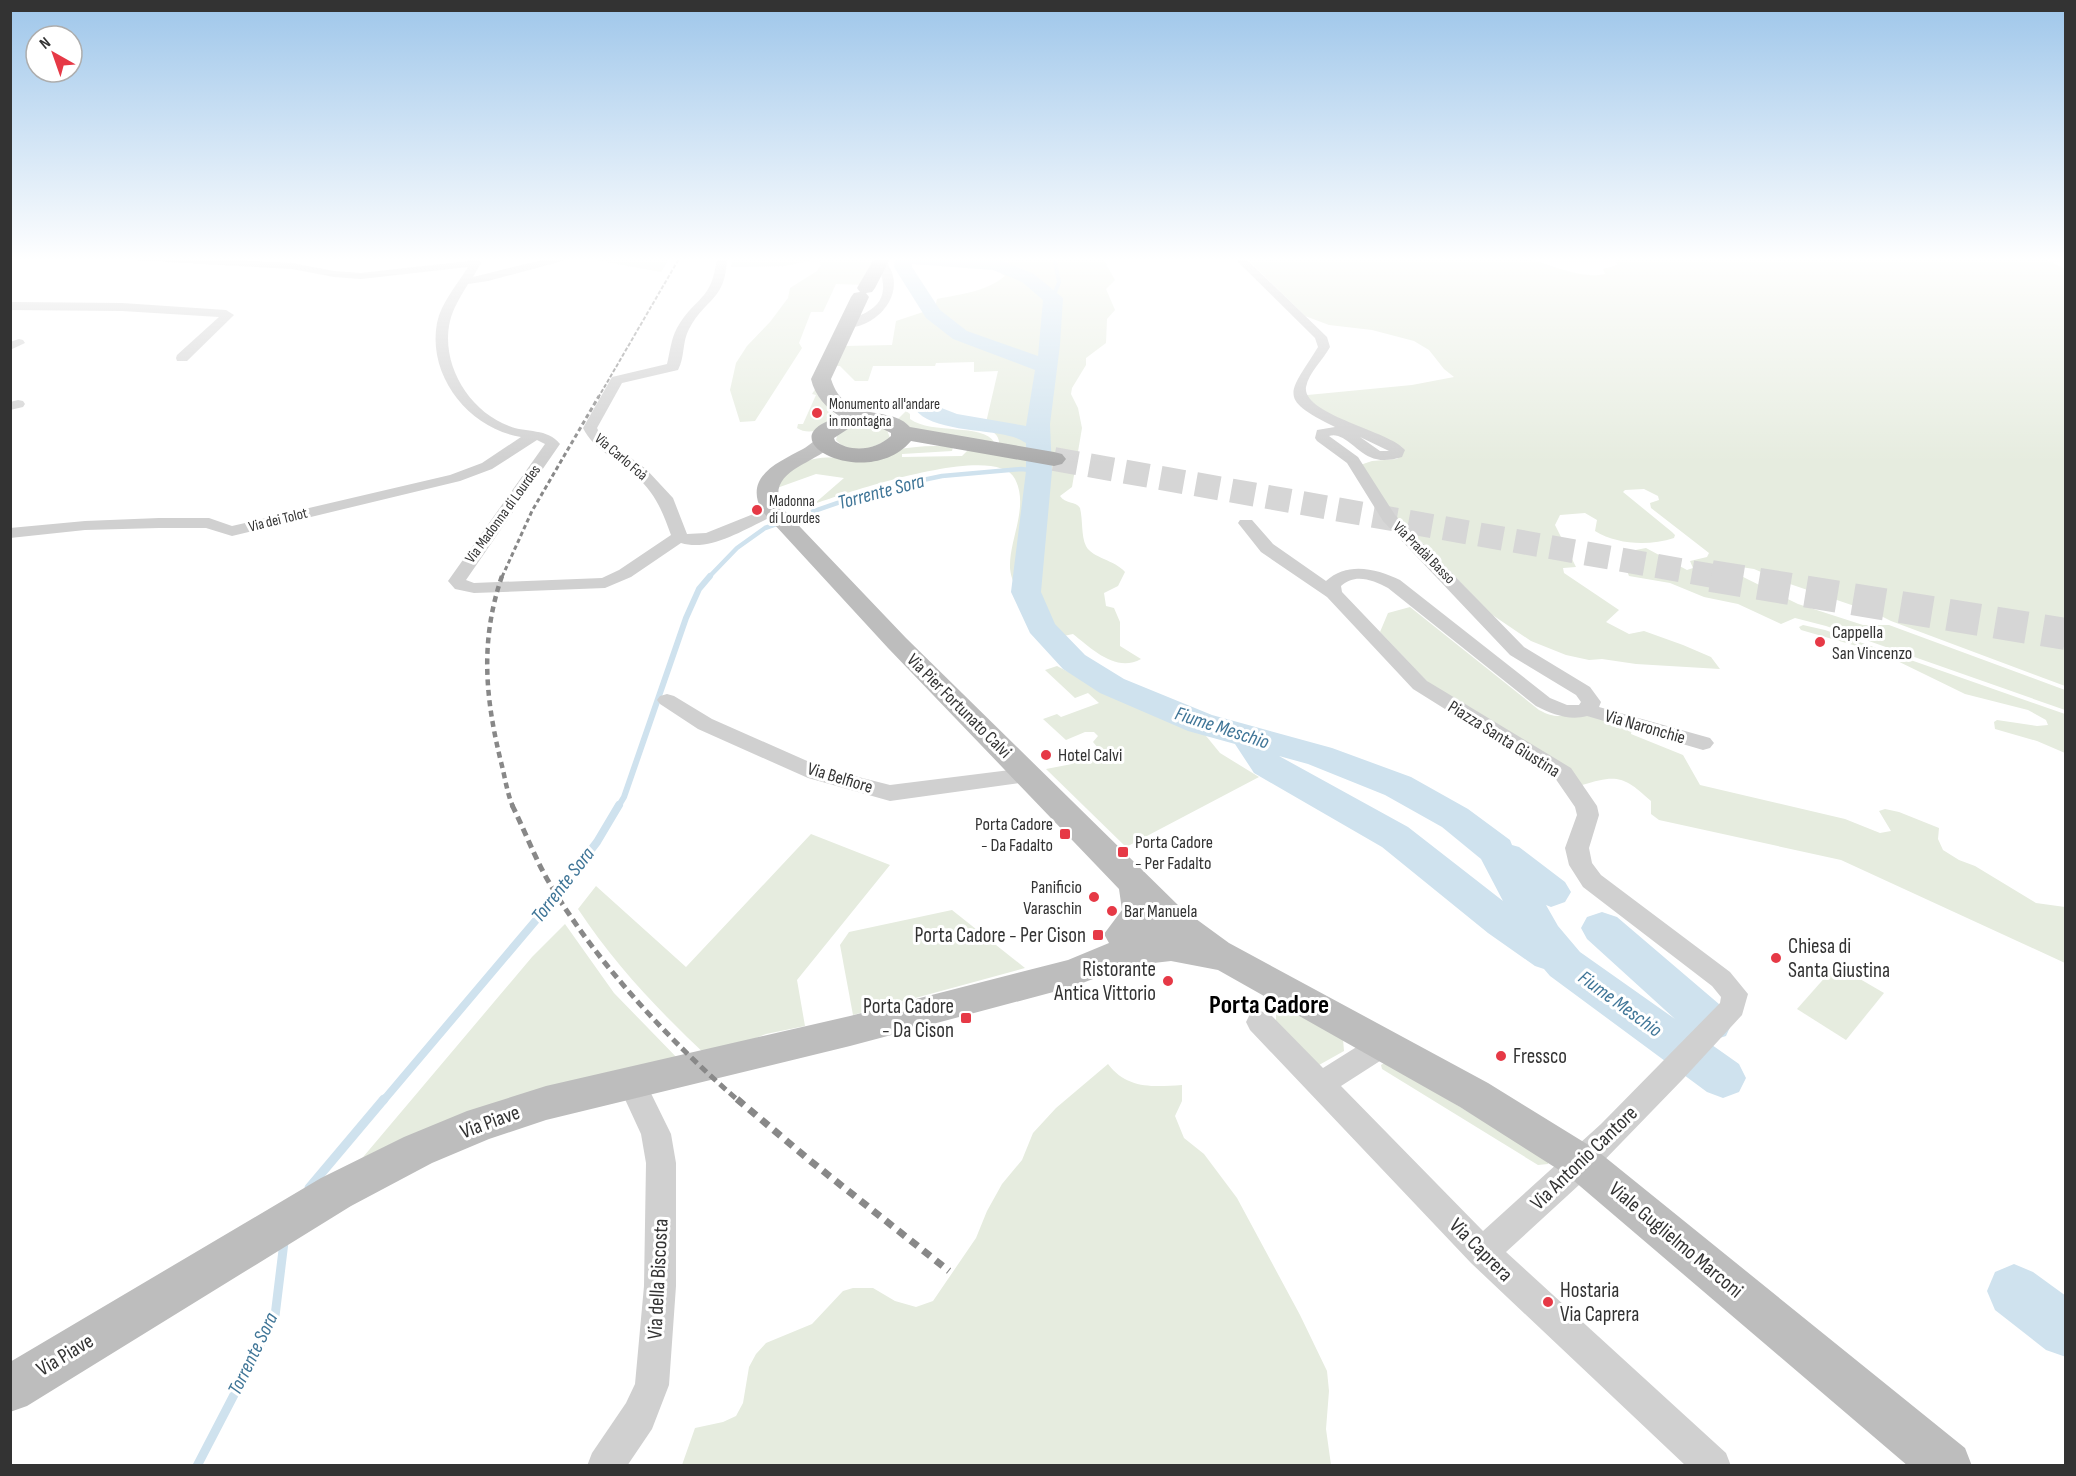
<svg xmlns="http://www.w3.org/2000/svg" width="2076" height="1476" viewBox="0 0 2076 1476" font-family="'Sofia Sans Condensed',sans-serif">
<style>
.green{fill:#e6ecdf}
.lines{fill:none;stroke-linecap:round;stroke-linejoin:round}
.stream-far4{stroke:#cfe2ee;stroke-width:4}
.stream-far3{stroke:#cfe2ee;stroke-width:4.5}
.stream-far2{stroke:#cfe2ee;stroke-width:6}
.stream-far1{stroke:#cfe2ee;stroke-width:8}
.stream{stroke:#cfe2ee;stroke-width:9}
.river{fill:#cfe2ee;fill-rule:evenodd}
.primary-tunnel-far1{stroke:#d6d6d6;stroke-width:24;stroke-dasharray:24 12;stroke-linecap:butt}
.primary-tunnel{stroke:#d6d6d6;stroke-width:32;stroke-dasharray:32 16;stroke-linecap:butt}
.street{fill:#d0d0d0;fill-rule:evenodd}
.secondary{fill:#bdbdbd;fill-rule:evenodd}
.primary{fill:#ababab;fill-rule:evenodd}
.rail-far4{stroke:#888;stroke-width:2;stroke-dasharray:4 2;stroke-linecap:butt}
.rail-far3{stroke:#888;stroke-width:3;stroke-dasharray:4.5 3;stroke-linecap:butt}
.rail-far2{stroke:#888;stroke-width:4.5;stroke-dasharray:6 4.5;stroke-linecap:butt}
.rail-far1{stroke:#888;stroke-width:5;stroke-dasharray:8 5;stroke-linecap:butt}
.rail{stroke:#888;stroke-width:7;stroke-dasharray:9 7;stroke-linecap:butt}
.poi-dot{fill:#e63946;stroke:#fff;stroke-width:2}
.labels{text-anchor:middle;dominant-baseline:central;stroke-width:6;stroke-linejoin:round;paint-order:stroke}
.far-poi-label{font-size:15px;fill:#333;stroke:#fff;text-anchor:start}
.far-street-label{font-size:15px;fill:#333;stroke:#fff}
.poi-label{font-size:18px;fill:#333;stroke:#fff;text-anchor:start}
.street-label{font-size:18px;fill:#333;stroke:#fff}
.water-label{font-size:20px;font-style:italic;fill:#3f7597;stroke:#fff}
.near-poi-label{font-size:21px;fill:#333;stroke:#fff;text-anchor:end}
.near-street-label{font-size:21px;fill:#333;stroke:#fff}
.near-quarter-label{font-size:26px;font-weight:bold;fill:#000;stroke:#fff}
</style>
<rect width="100%" height="100%" fill="#fff"/>
<g class="green">
<polygon points="578,257 671,257 661,272"/>
<polygon points="732,257 883,257 868,285 836,284 823,312 811,312 799,343 802,348 755,421 740,422 730,390 736,363 747,346 770,322 788,298 790,288 817,271 821,265 818,259 785,266 731,267"/>
<path d="M985,257h117l13,23 -9,9 9,21 -8,9 -1,24 -20,15v7l-14,23 -1,6 7,14 4,20 -10,59 -12,9c5,8 16,5 20,12 3,12 1,28 6,38 6,12 29,14 39,26l-7,14 -14,7 2,13 8,2 6,14v24l21,13c-25,14 -49,-10 -68,-25l-19,4c-15,-17 -45,-49 -44,-73 0,-27 19,-59 5,-86 -19,-38 -168,14 -201,25l30,-26 -28,-4 -39,14c4,-11 18,-23 30,-27 13,-5 27,-3 41,-4 36,-4 69,-14 105,-10l-1,4 -50,3v3l60,-1 7,-7 30,5c1,-15 1,-19 -14,-27l13,-56 -24,1v-10l-38,1 -1,3h-62l-5,15h-13l-15,-15h-9l13,-20 48,-1 4,-24 39,-13 2,-9c24,-5 48,-7 68,-23l-15,-10 -8,-1z"/>
<path d="M1245,257h276c28,5 54,23 84,17l-2,-5 14,-4 -3,-8h427l24,12v417l-174,-65 -16,-8 -88,-30 -33,-14 -13,-2 -10,4 67,33 65,21h26l176,65v20l-239,-84 -31,-8 -14,6 -43,-20 -34,-7 -34,-14 -41,-7 -4,-10v-14l21,-4 41,22 6,-2 -3,-7 17,-4 2,-4 -58,-45 -1,-5 9,-3 -1,-4 -14,-7 -19,1 -2,2 49,40 3,3 -1,3c-25,8 -56,7 -79,-7l2,-11 -12,-7 -25,2 -5,10 21,42 -13,1 1,5 55,37 -13,12 23,12 15,-3 39,14 28,12 9,12 -84,-5 -34,-5 -13,1 -23,-5 -35,-14 -40,-27 -75,-78 -19,-15 -40,-55 15,-5 25,-2 7,-7 -2,-5 -75,-30 -30,-21 115,-11 42,-8 -10,-8 -15,-19 -15,-9 -42,-11 -43,-5 -24,-9z"/>
<path d="M816,388l19,27 1,4c-10,10 -27,17 -39,9l1,-4h5l13,-29 -4,-1z"/>
<path d="M906,411l4,3v5c22,16 73,4 84,23l-78,-11 -18,-12z"/>
<path d="M858,425h16l13,5 3,8c-14,10 -40,18 -54,2l2,-7z"/>
<path d="M1410,607l129,103c20,11 23,3 42,5 16,1 35,9 51,13l-1,6 52,21 17,30 145,34 35,14 11,-2 -12,-20 6,-2 14,3 40,16 -1,11 5,11 16,10 16,6 61,37 29,4v56l-224,-103 -182,-40 -8,-6v-13c-27,-25 -34,-27 -69,-16l-141,-89 -61,-64 8,-19z"/>
<polygon points="1803,625 1825,630 2065,714 2065,753 2037,741 1995,729 1994,722 1997,720 2037,726 2048,725 2046,720 2028,710 1965,694 1881,653 1801,630 1799,627"/>
<polygon points="1057,666 1131,705 1202,731 1220,753 1259,777 1126,847 1046,769 1072,764 1069,761 1099,749 1093,742 1098,736 1094,732 1085,732 1066,740 1043,719 1057,714 1061,717 1099,703 1088,693 1075,698 1045,670"/>
<path d="M811,834l79,31 -93,115 8,46 -39,8 -58,23c-48,-45 -93,-92 -130,-148l18,-23 90,81z"/>
<polygon points="952,910 1025,968 853,1015 840,945 849,932"/>
<polygon points="565,924 614,993 683,1064 353,1169 532,957"/>
<polygon points="1836,965 1884,993 1846,1040 1797,1009"/>
<polygon points="1288,1009 1343,1039 1344,1051 1319,1065 1276,1021 1276,1013 1280,1010"/>
<polygon points="1386,1062 1549,1161 1548,1164 1538,1165 1382,1069 1381,1065"/>
<path d="M1108,1064c19,25 44,23 74,21v16l-7,15 9,22 20,16 33,44 63,117 27,56 2,20 -3,38 5,36h-649l13,-37 28,-6 13,-6 7,-13 6,-36 7,-13 10,-11 46,-19 31,-33 10,-3h20l22,13 21,6 17,-6 43,-63 11,-27 15,-27 20,-24 11,-27 23,-25z"/>
</g>
<g class="lines">
<polyline class="stream-far4" points="1053,298 1059,282 1054,257"/>
<polyline class="stream-far3" points="709,577 737,548 765,528 875,490 942,476 1021,469 1039,471"/>
<polyline class="stream-far2" points="618,807 624,797 686,618 699,589 710,576"/>
<polyline class="stream-far1" points="383,1101 548,906 597,842 619,805"/>
<g class="stream">
<polyline points="309,1188 384,1099"/>
<polyline points="197,1466 275,1316 284,1242"/>
</g>
<g class="river">
<path d="M895,257h98l41,17 29,24 -3,47 -10,79 2,47 -11,121 14,32 30,31 39,24 88,36 120,33 79,29 57,32 42,31 2,5 7,2 46,35 6,10 -6,10 -14,5 -5,-2 12,21 22,26 95,67 -88,-80 -6,-11 6,-11 15,-5 15,5 109,93 6,13 -6,13 -16,5 -5,-1 34,24 7,14 -7,14 -16,6 -16,-6 -157,-116 -6,-7 -9,-3 -47,-33 -106,-86 -128,-74 -19,-29 -47,-13 -88,-38 -37,-24 -33,-36 -19,-41 15,-121v-28c-5,-3 -11,-6 -17,-7 -24,-7 -79,-5 -94,-27l3,-5 8,-2 31,12 69,12 9,-56 -82,-31 -27,-21 -32,-51zM912,264l81,6 29,12 21,18 -5,56 -71,-25 -27,-21 -28,-43zM1279,756l29,8 77,31 57,32 39,32 22,42 -95,-74z"/>
<polygon points="2014,1264 2033,1272 2066,1296 2066,1357 2046,1350 1995,1310 1987,1291 1995,1272"/>
</g>
<polyline class="primary-tunnel-far1" points="1054,459 1719,577"/>
<polyline class="primary-tunnel" points="1711,576 2066,634"/>
<g class="street">
<path d="M125,257h60l107,6 42,8 27,2 107,-12 -2,-4h11l4,6 -8,14 81,-20h17l-1,2 -82,22 -20,3c-7,12 -15,24 -18,37 -10,43 19,90 59,105 17,7 39,2 51,18l-94,136 8,3 128,-5 17,-8 52,-35c-9,-25 -16,-42 -36,-60 -18,-16 -41,-25 -52,-47l29,-51 55,-13c3,-12 4,-25 10,-36 19,-33 35,-26 40,-71h10c-1,44 -21,40 -38,72 -7,13 -4,28 -11,41l-56,13 -25,45 4,8 45,33 27,29 14,36 19,-1 67,-27 8,5 -2,3c-30,11 -66,39 -98,29l-50,34 -26,11 -131,5 -19,-4 -7,-8 97,-137 -8,-4 -45,29 -32,12 -228,55 -26,-8h-47l-74,2 -75,8v-10l75,-7 74,-3h50l23,8 218,-51 32,-12 39,-26c-51,-8 -94,-60 -84,-114 4,-20 20,-38 31,-56l-107,12 -27,-2 -42,-8 -162,-9z"/>
<path d="M1233,257h11l83,80 3,10c-7,13 -21,25 -24,40 -4,28 84,44 99,63l-3,7c-11,3 -21,5 -32,0 -13,-5 -27,-26 -41,-21l29,21 37,58 129,132 66,40 11,15 -2,5 111,31 4,5 -4,5 -7,2 -116,-34c-18,5 -35,-2 -51,-10l-148,-118c-15,-8 -33,-15 -47,-2l1,6 85,89 144,87 26,38 2,9 -10,33 3,15 9,12 129,97 18,22 -6,21 -59,64 -92,95 -85,78 220,201 5,13h-45l-215,-203 -221,-233 -4,-8 4,-8 10,-3 10,3 53,54 51,-32 10,-4 10,4 4,8 -4,8 -53,34 142,145 118,-107 119,-121 1,-6 -9,-11 -129,-99 -14,-22 -4,-17 12,-33 -2,-8 -20,-29 -142,-89 -86,-92 -66,-45 -23,-29 2,-3h12l21,24 53,37c22,-20 51,-12 74,-1l150,118 17,7h12l2,-3 -5,-7 -66,-40 -127,-134 -36,-58 -30,-22 -2,-3 2,-8 18,-3c-59,-29 -46,-33 -17,-80l-3,-9zM1360,437l29,14h-9z"/>
<path d="M881,258c6,2 6,5 9,10 16,31 -20,64 -48,59v-6c37,-9 51,-24 34,-60z"/>
<polygon points="10,302 122,303 226,310 234,315 187,361 177,361 176,358 177,355 219,317 122,311 10,310"/>
<polygon points="19,339 23,340 25,343 10,350 10,342"/>
<polygon points="18,400 23,401 25,404 23,407 10,410 10,402"/>
<polygon points="667,694 674,696 712,719 823,768 890,785 1027,768 1035,770 1038,775 1035,780 1027,782 890,801 808,778 698,729 660,704 657,700 660,696"/>
<polygon points="632,1072 642,1075 671,1134 676,1163 676,1286 669,1385 652,1429 627,1466 587,1466 592,1453 626,1403 635,1384 644,1286 646,1163 641,1134 618,1084 622,1075"/>
</g>
<path class="secondary" d="M823,437l7,2 3,4 -3,4c-19,18 -65,25 -48,61l124,130 275,270 48,35 259,140 107,66 370,299 7,18h-64l-341,-291 -107,-68 -242,-137 -47,-9 -44,5 -55,21 -222,59 -304,74 -57,19 -57,24 -81,43 -324,200 -17,6v-50l311,-184 83,-41 63,-26 79,-25 304,-70 218,-56 41,-17 -5,-9 18,-24 -3,-21 -231,-241 -126,-137c-19,-35 17,-49 41,-62 7,-4 12,-10 20,-12z"/>
<path class="primary" d="M875,257h16l-16,31 -3,4 -6,1 3,4 -38,82c14,46 60,25 79,48l144,25 8,2 4,5 -4,5 -8,2 -143,-25c-44,52 -151,-4 -70,-24 -15,-9 -26,-21 -30,-38l40,-82 3,-4 6,-1 -3,-4zM861,426l18,1 12,6v3c-15,14 -40,17 -56,5l-1,-3 14,-9z"/>
<polyline class="rail-far4" points="598,398 680,257"/>
<polyline class="rail-far3" points="502,577 532,511 599,396"/>
<path class="rail-far2" d="M502,576c-22,64 -17,121 -1,186 4,15 6,31 12,45"/>
<path class="rail-far1" d="M512,805c13,26 23,54 38,79 46,78 120,158 189,217"/>
<polyline class="rail" points="737,1099 808,1159 949,1271"/>
</g>
<linearGradient id="sky" x2="0" y2="1"><stop stop-color="#9ec6ea"/><stop offset="0.56" stop-color="#fff"/><stop offset="1" stop-color="#fff" stop-opacity="0"/></linearGradient>
<rect width="2076" height="463" fill="url(#sky)"/>
<g class="poi-dot">
<circle cx="817" cy="413" r="6"/>
<circle cx="757" cy="510" r="6"/>
<circle cx="1820" cy="642" r="6"/>
<circle cx="1046" cy="755" r="6"/>
<rect x="1059" y="828" width="12" height="12" rx="3"/>
<rect x="1117" y="846" width="12" height="12" rx="3"/>
<circle cx="1094" cy="897" r="6"/>
<circle cx="1112" cy="911" r="6"/>
<rect x="1092" y="929" width="12" height="12" rx="3"/>
<circle cx="1776" cy="958" r="6"/>
<circle cx="1168" cy="981" r="6"/>
<rect x="960" y="1012" width="12" height="12" rx="3"/>
<circle cx="1501" cy="1056" r="6"/>
<circle cx="1548" cy="1302" r="6"/>
</g>
<g class="labels">
<g class="far-poi-label">
<text x="829" y="404">Monumento all'andare<tspan x="829" dy="17">in montagna</tspan></text>
<text x="769" y="501">Madonna<tspan x="769" dy="17">di Lourdes</tspan></text>
</g>
<g class="far-street-label">
<text transform="translate(621 457) rotate(40)">Via Carlo Foà</text>
<text transform="translate(503 514) rotate(-54)">Via Madonna di Lourdes</text>
<text transform="translate(278 520) rotate(-14)">Via dei Tolot</text>
<text transform="translate(1424 553) rotate(45)">Via Pradàl Basso</text>
</g>
<g class="poi-label">
<text x="1832" y="632">Cappella<tspan x="1832" dy="21">San Vincenzo</tspan></text>
<text x="1058" y="755">Hotel Calvi</text>
<text x="1053" y="824" text-anchor="end">Porta Cadore<tspan x="1053" dy="21">- Da Fadalto</tspan></text>
<text x="1135" y="842">Porta Cadore<tspan x="1135" dy="21">- Per Fadalto</tspan></text>
<text x="1082" y="887" text-anchor="end">Panificio<tspan x="1082" dy="21">Varaschin</tspan></text>
<text x="1124" y="911">Bar Manuela</text>
</g>
<g class="street-label">
<text transform="translate(959 706) rotate(45)">Via Pier Fortunato Calvi</text>
<text transform="translate(1645 727) rotate(16)">Via Naronchie</text>
<text transform="translate(1504 739) rotate(32)">Piazza Santa Giustina</text>
<text transform="translate(840 778) rotate(17)">Via Belfiore</text>
</g>
<g class="water-label">
<text transform="translate(881 492) rotate(-15)">Torrente Sora</text>
<text transform="translate(1222 728) rotate(18)">Fiume Meschio</text>
<text transform="translate(563 885) rotate(-52)">Torrente Sora</text>
<text transform="translate(1620 1004) rotate(36)">Fiume Meschio</text>
<text transform="translate(253 1354) rotate(-64)">Torrente Sora</text>
</g>
<g class="near-poi-label">
<text x="1086" y="935">Porta Cadore - Per Cison</text>
<text x="1788" y="946" text-anchor="start">Chiesa di<tspan x="1788" dy="24">Santa Giustina</tspan></text>
<text x="1156" y="969">Ristorante<tspan x="1156" dy="24">Antica Vittorio</tspan></text>
<text x="954" y="1006">Porta Cadore<tspan x="954" dy="24">- Da Cison</tspan></text>
<text x="1513" y="1056" text-anchor="start">Fressco</text>
<text x="1560" y="1290" text-anchor="start">Hostaria<tspan x="1560" dy="24">Via Caprera</tspan></text>
</g>
<g class="near-street-label">
<text transform="translate(490 1122) rotate(-20)">Via Piave</text>
<text transform="translate(1584 1158) rotate(-44)">Via Antonio Cantore</text>
<text transform="translate(1676 1240) rotate(40)">Viale Guglielmo Marconi</text>
<text transform="translate(1481 1250) rotate(45)">Via Caprera</text>
<text transform="translate(658 1279) rotate(-87)">Via della Biscosta</text>
<text transform="translate(65 1355) rotate(-31)">Via Piave</text>
</g>
<g class="near-quarter-label">
<text x="1269" y="1005">Porta Cadore</text>
</g>
</g>
<rect width="2076" height="1476" fill="none" stroke="#333333" stroke-width="24"/>
<g transform="translate(54 54) rotate(320)"><circle r="28" fill="#ffffff" stroke="#adadad" stroke-width="1.5"/>
<path d="M0-4.5L10 22L0 15L-10 22Z" fill="#e63946"/>
<text y="-9" font-size="16" font-weight="bold" text-anchor="middle" fill="#333333">N</text>
</g>
</svg>
